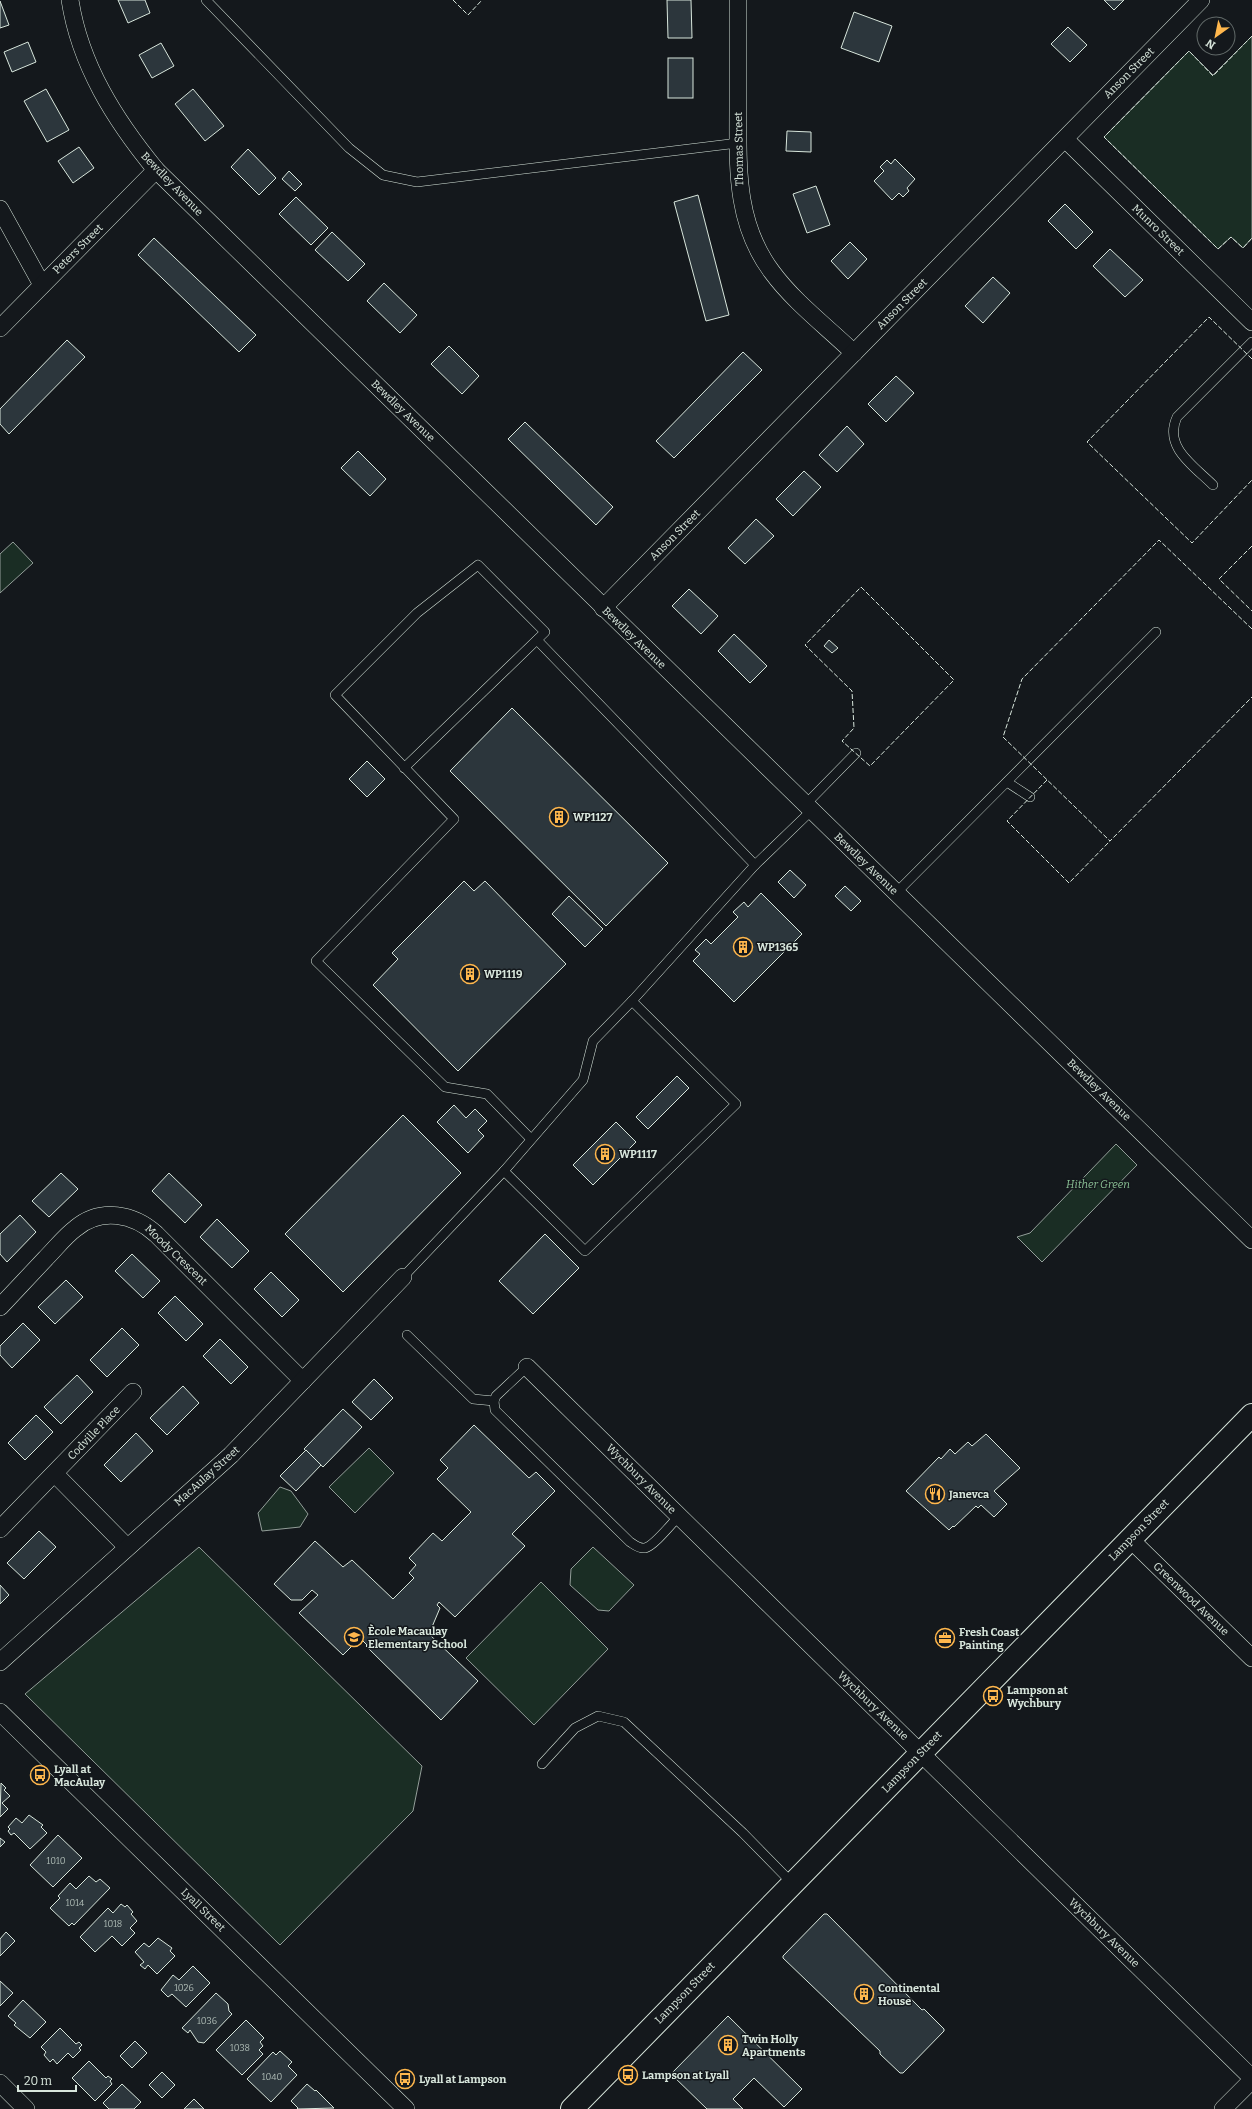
<svg xmlns="http://www.w3.org/2000/svg" width="1252" height="2109" viewBox="0 0 1252 2109" font-family="Bitter,serif">
<style>
.green{fill:#1a2d24;stroke:#939e99}
.building{fill:#2c363c;stroke:#d8e6dc}
.lines{fill:none;stroke-linecap:round;stroke-linejoin:round}
.service-casing{stroke:#d8e6dc;stroke-width:10}
.minor-casing{stroke:#d8e6dc;stroke-width:18}
.tertiary-casing{stroke:#d8e6dc;stroke-width:24}
.service{stroke:#14181c;stroke-width:9}
.minor{stroke:#14181c;stroke-width:17}
.tertiary{stroke:#14181c;stroke-width:22}
.fence{stroke:#d8e6dc;stroke-width:1;stroke-dasharray:5 2;stroke-linecap:butt}
.labels{text-anchor:middle;dominant-baseline:central;stroke-width:3;stroke-linejoin:round;paint-order:stroke}
.number-label{font-size:9px;fill:#adbab4}
.street-label{font-size:11px;fill:#d8e6dc;stroke:#14181c}
.poi-label{font-size:11px;font-weight:bold;fill:#d8e6dc;stroke:#14181c;text-anchor:start}
.park-label{font-size:11px;font-style:italic;fill:#8ac095;stroke:#14181c}
</style>
<rect width="100%" height="100%" fill="#14181c"/>
<g class="green">
<polygon points="1252,36 1252,238 1243,248 1231,237 1218,249 1104,137 1189,51 1213,75"/>
<polygon points="13,542 33,563 0,593 0,554"/>
<polygon points="1116,1144 1137,1165 1042,1262 1017,1237 1030,1233"/>
<polygon points="369,1448 394,1473 355,1513 329,1487"/>
<polygon points="280,1487 291,1491 308,1514 300,1527 262,1531 258,1513"/>
<polygon points="199,1547 422,1766 413,1811 280,1945 25,1694"/>
<polygon points="593,1547 634,1585 609,1611 598,1610 570,1585 571,1569"/>
<polygon points="541,1582 608,1649 534,1725 466,1658"/>
</g>
<g class="building">
<polygon points="118,0 145,0 150,13 128,23"/>
<polygon points="667,0 691,0 692,38 668,38"/>
<polygon points="1104,0 1124,0 1114,10"/>
<polygon points="0,1 9,25 0,28"/>
<polygon points="854,12 892,26 879,62 841,48"/>
<polygon points="1068,27 1087,45 1070,62 1051,44"/>
<polygon points="28,42 36,62 12,72 4,52"/>
<polygon points="161,43 174,66 152,78 139,55"/>
<rect x="668" y="58" width="25" height="40"/>
<polygon points="46,89 69,130 47,142 24,101"/>
<polygon points="193,89 224,126 205,141 175,104"/>
<polygon points="787,131 811,132 811,152 786,151"/>
<polygon points="79,147 94,168 73,183 58,161"/>
<polygon points="248,149 276,178 259,195 231,167"/>
<polygon points="895,159 915,179 907,188 909,191 903,197 899,193 892,200 874,181 884,171 880,167 887,160 891,164"/>
<polygon points="289,171 302,184 295,191 282,179"/>
<polygon points="816,186 830,225 807,233 793,194"/>
<polygon points="698,195 729,315 706,321 674,202"/>
<polygon points="296,197 328,228 311,245 279,214"/>
<polygon points="1065,204 1093,232 1076,249 1048,221"/>
<polygon points="332,232 365,264 348,281 315,250"/>
<polygon points="154,238 256,335 239,352 138,255"/>
<polygon points="850,242 867,259 848,279 831,261"/>
<polygon points="1110,249 1143,280 1125,297 1093,266"/>
<polygon points="993,277 1010,293 983,323 965,306"/>
<polygon points="384,283 417,315 400,333 367,301"/>
<polygon points="67,340 85,357 9,434 0,424 0,409"/>
<polygon points="449,346 479,376 462,394 431,364"/>
<polygon points="743,352 762,370 674,458 656,441"/>
<polygon points="896,376 914,393 886,422 868,404"/>
<polygon points="525,422 613,507 596,525 508,439"/>
<polygon points="847,426 864,444 837,472 819,455"/>
<polygon points="358,451 386,479 370,496 341,468"/>
<polygon points="804,471 821,487 793,516 776,499"/>
<polygon points="756,519 774,536 745,564 728,548"/>
<polygon points="689,589 718,616 701,634 672,606"/>
<polygon points="734,634 767,666 750,683 718,651"/>
<polygon points="829,640 838,648 832,653 824,646"/>
<polygon points="512,708 668,863 606,926 450,771"/>
<polygon points="367,761 385,779 367,797 349,779"/>
<polygon points="790,870 806,885 794,898 778,882"/>
<polygon points="464,881 474,891 485,881 566,964 458,1071 373,985 398,959 392,953"/>
<polygon points="845,886 861,901 851,911 835,896"/>
<polygon points="761,893 802,934 734,1002 693,961 700,954 695,950 706,939 711,944 738,917 733,912 744,902 748,907"/>
<polygon points="569,896 603,929 585,947 552,914"/>
<polygon points="677,1076 689,1088 648,1129 636,1117"/>
<polygon points="454,1105 466,1118 475,1109 487,1121 478,1130 484,1136 468,1153 437,1122"/>
<polygon points="403,1115 461,1173 343,1292 285,1234"/>
<polygon points="616,1122 636,1142 593,1185 573,1165"/>
<polygon points="61,1173 78,1189 49,1217 32,1201"/>
<polygon points="169,1173 202,1205 185,1223 152,1191"/>
<polygon points="20,1215 36,1232 7,1262 0,1254 0,1234"/>
<polygon points="217,1219 249,1251 232,1268 200,1237"/>
<polygon points="545,1234 579,1268 533,1314 499,1281"/>
<polygon points="132,1254 160,1281 143,1298 115,1271"/>
<polygon points="271,1272 299,1300 282,1317 254,1289"/>
<polygon points="66,1280 83,1297 55,1324 38,1307"/>
<polygon points="175,1296 203,1324 186,1341 158,1313"/>
<polygon points="23,1323 40,1340 12,1368 0,1355 0,1346"/>
<polygon points="122,1328 139,1345 107,1377 90,1360"/>
<polygon points="220,1339 248,1367 231,1384 203,1356"/>
<polygon points="77,1375 93,1392 61,1424 44,1407"/>
<polygon points="374,1379 393,1398 371,1420 352,1402"/>
<polygon points="183,1386 199,1403 167,1435 150,1418"/>
<polygon points="343,1409 362,1427 323,1467 304,1449"/>
<polygon points="36,1415 53,1432 25,1460 8,1443"/>
<polygon points="474,1425 529,1478 536,1472 555,1491 512,1534 525,1546 455,1617 439,1602 437,1605 440,1608 429,1634 478,1681 441,1720 366,1646 367,1645 360,1638 343,1655 299,1613 318,1595 312,1590 302,1600 291,1600 274,1584 315,1541 343,1567 352,1560 393,1599 414,1578 409,1573 416,1565 409,1558 433,1533 442,1541 471,1512 437,1479 448,1468 440,1460"/>
<polygon points="136,1433 153,1451 121,1482 104,1465"/>
<polygon points="986,1434 1020,1468 994,1491 1007,1504 994,1517 981,1505 978,1508 976,1506 954,1527 953,1526 949,1530 906,1491 939,1457 941,1459 950,1449 955,1454 968,1442 972,1446"/>
<polygon points="306,1450 321,1465 296,1491 280,1476"/>
<polygon points="39,1531 56,1547 24,1579 7,1563"/>
<polygon points="0,1585 9,1595 0,1604"/>
<polygon points="1,1783 6,1788 4,1790 10,1796 2,1803 8,1809 0,1817"/>
<polygon points="29,1815 43,1825 41,1827 47,1833 30,1849 14,1833 11,1835 8,1831 10,1829 8,1827 16,1818 22,1823"/>
<polygon points="58,1835 82,1858 53,1887 30,1865"/>
<polygon points="0,1838 5,1842 0,1847"/>
<polygon points="89,1876 96,1882 100,1879 110,1888 74,1925 72,1923 69,1926 50,1908 60,1898 58,1896 70,1883 76,1889"/>
<polygon points="121,1904 125,1907 127,1905 133,1912 131,1914 137,1921 130,1928 135,1933 122,1946 112,1936 95,1952 80,1937 108,1908 113,1913"/>
<polygon points="824,1914 827,1914 922,2010 924,2009 944,2029 944,2031 903,2073 900,2073 880,2054 880,2051 783,1958 783,1956"/>
<polygon points="6,1932 15,1941 0,1956 0,1939"/>
<polygon points="158,1938 172,1948 170,1951 175,1956 157,1974 148,1965 145,1969 140,1965 144,1962 135,1952 144,1943 149,1947"/>
<polygon points="193,1966 210,1983 186,2007 172,1994 168,1997 161,1990 173,1975 179,1980"/>
<polygon points="0,1981 13,1993 0,2006"/>
<polygon points="216,1993 228,2004 229,2011 232,2014 204,2043 198,2042 190,2030 188,2033 182,2028"/>
<polygon points="23,2000 46,2022 30,2038 14,2025 16,2023 8,2016"/>
<polygon points="728,2016 802,2089 784,2107 754,2078 733,2099 743,2109 707,2109 671,2074"/>
<polygon points="246,2020 264,2038 260,2042 263,2046 259,2050 263,2054 242,2075 216,2050"/>
<polygon points="60,2028 76,2044 79,2042 82,2045 79,2048 81,2050 73,2058 68,2053 57,2064 53,2059 50,2062 44,2055 46,2052 41,2047"/>
<polygon points="135,2041 147,2053 132,2068 120,2056"/>
<polygon points="280,2051 292,2062 288,2066 297,2075 271,2102 247,2079 273,2052 276,2055"/>
<polygon points="89,2061 106,2078 108,2076 112,2079 110,2081 112,2084 95,2101 72,2078"/>
<polygon points="162,2072 175,2085 162,2098 149,2085"/>
<polygon points="122,2084 141,2102 134,2109 109,2109 103,2103"/>
<polygon points="307,2084 315,2091 316,2090 334,2108 297,2109 298,2108 291,2101"/>
<polygon points="194,2099 204,2109 184,2109"/>
</g>
<g class="lines">
<defs>
<g id="service">
<polyline points="206,0 349,148 383,175 417,182 738,143"/>
<path d="M1213,485c-19,-19 -50,-38 -36,-68l75,-75"/>
<polyline points="537,640 755,865"/>
<polyline points="404,768 545,632 478,565 417,613 335,695 454,819 316,961 445,1087 487,1094 531,1139"/>
<polyline points="1007,782 1030,797"/>
<polyline points="805,805 856,753"/>
<polyline points="896,893 1156,632"/>
<polyline points="504,1171 585,1251 736,1104 632,1001"/>
<polyline points="403,1277 504,1171 583,1080 593,1041 632,1001 755,865 811,811"/>
<polyline points="407,1335 473,1399 494,1401"/>
<path d="M527,1367l-31,29 -2,5 1,9 135,132c5,3 9,7 15,6 9,-2 27,-25 34,-32"/>
<polyline points="542,1764 575,1728 598,1716 624,1722 743,1833 793,1884"/>
</g>
<g id="minor">
<path d="M70,0c10,65 45,120 86,170l1096,1070"/>
<path d="M738,0c0,36 0,73 0,109 0,58 -3,114 34,163 22,30 55,55 82,81"/>
<polyline points="1065,139 1252,322"/>
<polyline points="0,209 42,285"/>
<polyline points="0,328 156,170"/>
<polyline points="603,608 1201,0"/>
<path d="M0,1307c15,-16 31,-33 46,-49 10,-10 19,-22 30,-30 25,-21 58,-14 80,6l147,147"/>
<polyline points="527,1367 1252,2078"/>
<polyline points="55,1474 127,1547"/>
<polyline points="0,1529 133,1392"/>
<polyline points="1130,1539 1252,1658"/>
<polyline points="0,1662 231,1455 403,1277"/>
<polyline points="0,1712 406,2109"/>
<polyline points="0,2083 26,2109"/>
<polyline points="1223,2109 1252,2080"/>
</g>
<polyline id="tertiary" points="572,2109 1252,1415"/>
</defs>
<use href="#service" class="service-casing"/>
<use href="#minor" class="minor-casing"/>
<use href="#tertiary" class="tertiary-casing"/>
<use href="#service" class="service"/>
<use href="#minor" class="minor"/>
<use href="#tertiary" class="tertiary"/>
<g class="fence">
<polyline points="453,0 468,15 482,0"/>
<polyline points="1252,36 1213,76 1189,51 1104,137 1218,249 1231,237 1243,248 1252,238"/>
<polyline points="1252,359 1209,317 1087,442 1192,543 1252,480"/>
<polyline points="1252,546 1219,579 1252,611"/>
<polygon points="861,587 954,680 870,766 842,741 854,728 852,691 805,645"/>
<polyline points="1252,629 1159,540 1022,679 1003,737 1110,841 1252,697"/>
<polyline points="1047,780 1007,821 1069,883 1110,841"/>
</g>
</g>
<defs>
<symbol id="building-ring" viewBox="-11 -11 22 22"><circle r="9.5" fill="#14181c" stroke="#ffb74d" stroke-width="1.5"/><path d="M-4-6H4V6H1V3H-1V6H-4ZM-2.5-4.3h1.7v1.8h-1.7ZM.8-4.3h1.7v1.8H.8ZM-2.5-1h1.7V.8h-1.7ZM.8-1h1.7V.8H.8Z" fill="#ffb74d"/></symbol>
<symbol id="restaurant-ring" viewBox="-11 -11 22 22"><circle r="9.5" fill="#14181c" stroke="#ffb74d" stroke-width="1.5"/><path d="M-5-6h1v4h1v-4h1v4h1v-4h1v5L-1.5 .5V6h-2V.5L-5-1ZM5-6V6H3V1.5H1.5Q1.5-4 5-6Z" fill="#ffb74d"/></symbol>
<symbol id="school-ring" viewBox="-11 -11 22 22"><circle r="9.5" fill="#14181c" stroke="#ffb74d" stroke-width="1.5"/><path d="M0-5L7-2L0 1L-7-2ZM-4 1L0 2.5L4 1V4Q0 6-4 4Z" fill="#ffb74d"/></symbol>
<symbol id="office-ring" viewBox="-11 -11 22 22"><circle r="9.5" fill="#14181c" stroke="#ffb74d" stroke-width="1.5"/><path d="M-6-3h4V-5.5h4V-3h4V5H-6ZM-1-4.5V-3h2v-1.5ZM-6 0V1H6V0Z" fill="#ffb74d"/></symbol>
<symbol id="bus-ring" viewBox="-11 -11 22 22"><circle r="9.5" fill="#14181c" stroke="#ffb74d" stroke-width="1.5"/><path d="M-5-6H5V4H4V6H2V4H-2V6H-4V4H-5ZM-3.5-4V0h7V-4ZM-3.5 1.2v1.5H-2V1.2ZM2 1.2v1.5H3.5V1.2Z" fill="#ffb74d"/></symbol>
</defs>
<g fill-rule="evenodd">
<use href="#building-ring" x="548" y="806" width="22" height="22"/>
<use href="#building-ring" x="732" y="936" width="22" height="22"/>
<use href="#building-ring" x="459" y="963" width="22" height="22"/>
<use href="#building-ring" x="594" y="1143" width="22" height="22"/>
<use href="#restaurant-ring" x="924" y="1483" width="22" height="22"/>
<use href="#school-ring" x="343" y="1626" width="22" height="22"/>
<use href="#office-ring" x="934" y="1627" width="22" height="22"/>
<use href="#bus-ring" x="982" y="1685" width="22" height="22"/>
<use href="#bus-ring" x="29" y="1764" width="22" height="22"/>
<use href="#building-ring" x="853" y="1983" width="22" height="22"/>
<use href="#building-ring" x="717" y="2034" width="22" height="22"/>
<use href="#bus-ring" x="617" y="2064" width="22" height="22"/>
<use href="#bus-ring" x="394" y="2068" width="22" height="22"/>
</g>
<g class="labels">
<g class="number-label">
<text x="56" y="1861">1010</text>
<text x="75" y="1903">1014</text>
<text x="113" y="1924">1018</text>
<text x="184" y="1988">1026</text>
<text x="207" y="2021">1036</text>
<text x="240" y="2048">1038</text>
<text x="272" y="2077">1040</text>
</g>
<g class="street-label">
<text transform="translate(1129 73) rotate(-45)">Anson Street</text>
<text transform="translate(739 149) rotate(-91)">Thomas Street</text>
<text transform="translate(172 184) rotate(46)">Bewdley Avenue</text>
<text transform="translate(1158 230) rotate(44)">Munro Street</text>
<text transform="translate(78 249) rotate(-45)">Peters Street</text>
<text transform="translate(902 304) rotate(-45)">Anson Street</text>
<text transform="translate(403 411) rotate(44)">Bewdley Avenue</text>
<text transform="translate(675 535) rotate(-45)">Anson Street</text>
<text transform="translate(634 638) rotate(44)">Bewdley Avenue</text>
<text transform="translate(866 864) rotate(44)">Bewdley Avenue</text>
<text transform="translate(1099 1090) rotate(44)">Bewdley Avenue</text>
<text transform="translate(176 1255) rotate(44)">Moody Crescent</text>
<text transform="translate(94 1433) rotate(-46)">Codville Place</text>
<text transform="translate(207 1476) rotate(-42)">MacAulay Street</text>
<text transform="translate(641 1479) rotate(45)">Wychbury Avenue</text>
<text transform="translate(1139 1530) rotate(-46)">Lampson Street</text>
<text transform="translate(1191 1599) rotate(44)">Greenwood Avenue</text>
<text transform="translate(873 1706) rotate(44)">Wychbury Avenue</text>
<text transform="translate(912 1762) rotate(-46)">Lampson Street</text>
<text transform="translate(203 1910) rotate(44)">Lyall Street</text>
<text transform="translate(1104 1933) rotate(44)">Wychbury Avenue</text>
<text transform="translate(685 1993) rotate(-46)">Lampson Street</text>
</g>
<g class="poi-label">
<text x="573" y="817">WP1127</text>
<text x="757" y="947">WP1365</text>
<text x="484" y="974">WP1119</text>
<text x="619" y="1154">WP1117</text>
<text x="949" y="1494">Janevca</text>
<text x="368" y="1631">Ècole Macaulay<tspan x="368" dy="13">Elementary School</tspan></text>
<text x="959" y="1632">Fresh Coast<tspan x="959" dy="13">Painting</tspan></text>
<text x="1007" y="1690">Lampson at<tspan x="1007" dy="13">Wychbury</tspan></text>
<text x="54" y="1769">Lyall at<tspan x="54" dy="13">MacAulay</tspan></text>
<text x="878" y="1988">Continental<tspan x="878" dy="13">House</tspan></text>
<text x="742" y="2039">Twin Holly<tspan x="742" dy="13">Apartments</tspan></text>
<text x="642" y="2075">Lampson at Lyall</text>
<text x="419" y="2079">Lyall at Lampson</text>
</g>
<g class="park-label">
<text x="1098" y="1184">Hither Green</text>
</g>
</g>
<g transform="translate(1216 36) rotate(213)"><circle r="19" fill="#14181c" stroke="#626a69"/>
<path d="M0-3L7 15L0 10L-7 15Z" fill="#ffb74d"/>
<text y="-6" font-size="11" font-weight="bold" text-anchor="middle" fill="#d8e6dc">N</text>
</g>
<path d="M18 2085v6h58v-6" fill="none" stroke="#d8e6dc" stroke-width="2"/>
<text x="24" y="2085" font-size="12" fill="#d8e6dc" stroke="#14181c" stroke-width="3" paint-order="stroke">20 m</text>
</svg>
